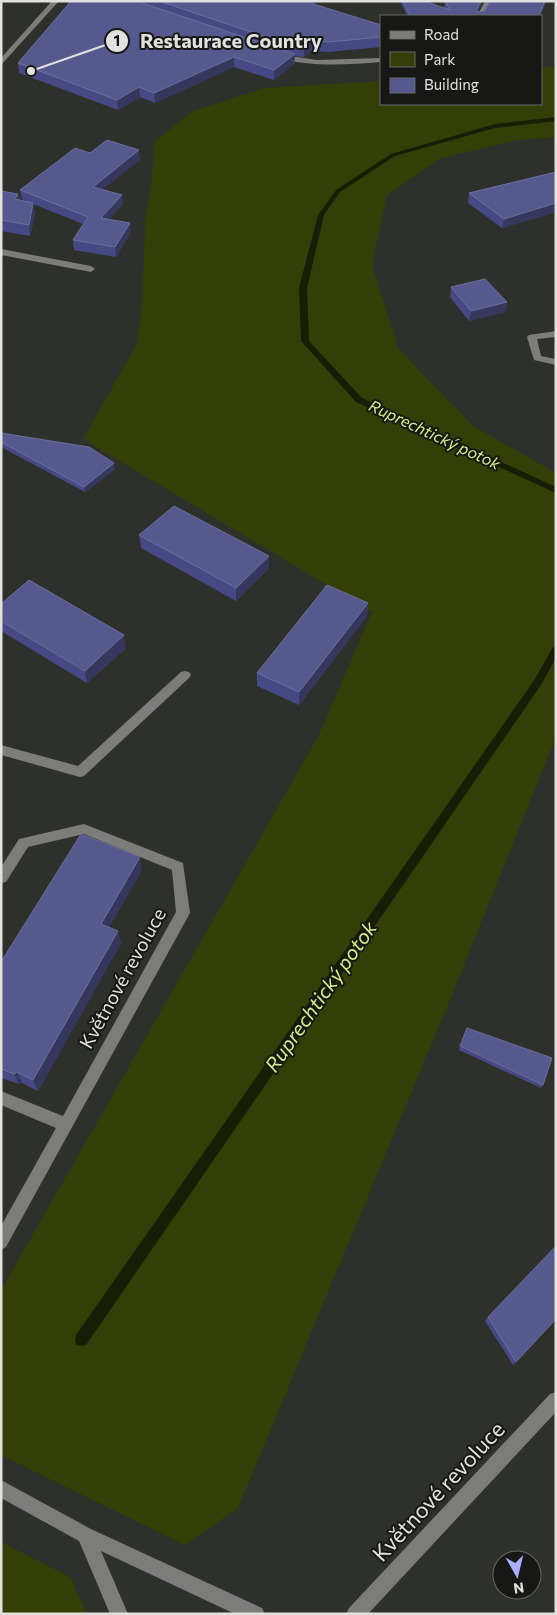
<svg xmlns="http://www.w3.org/2000/svg" width="557" height="1615" viewBox="0 0 557 1615" font-family="Commissioner,sans-serif">
<style>
.green{fill:#333f06}
.lines{fill:none;stroke-linecap:round;stroke-linejoin:round}
.stream{fill:#181e06;fill-rule:evenodd}
.minor{fill:#7c7d7b;fill-rule:evenodd}
.wall{fill:#464983}
.shaded-wall{fill:#35385c}
.building{fill:#56598d;stroke:#6c6e9a}
.labels{text-anchor:middle;dominant-baseline:central;stroke-width:4;stroke-linejoin:round;paint-order:stroke}
.far-water-label{font-size:16px;font-style:italic;fill:#d4f188;stroke:#171815}
.street-label{font-size:19px;fill:#e1e2df;stroke:#171815}
.water-label{font-size:20px;font-style:italic;fill:#d4f188;stroke:#171815}
.near-street-label{font-size:22px;fill:#e1e2df;stroke:#171815}
.leader{fill:none;stroke:#e1e2df;stroke-width:2}
.callout-dot{fill:#e1e2df;stroke:#171815;stroke-width:2}
.mark-label{font-size:15px;text-anchor:middle;font-weight:bold;fill:#111}
.callout-label{font-size:20px;text-anchor:middle;font-weight:bold;fill:#e1e2df;stroke:#171815;stroke-width:4;stroke-linejoin:round;paint-order:stroke}
</style>
<rect width="100%" height="100%" fill="#2e302b"/>
<g class="green">
<polygon points="556,66 556,137 518,140 441,158 387,195 372,265 398,348 473,426 556,473 556,737 456,985 238,1508 185,1545 1,1455 1,1290 318,737 372,612 83,439 137,344 142,307 145,222 152,178 154,142 193,111 264,88 381,81 381,104 541,104 541,68"/>
<polygon points="1,1542 70,1577 87,1614 1,1614"/>
</g>
<g class="lines">
<g class="stream">
<polygon points="556,117 556,121 495,128 395,156 340,192 324,215 307,288 309,341 362,398 556,487 556,493 356,402 301,341 299,288 318,215 336,190 391,154 495,124"/>
<polygon points="556,646 556,658 541,685 86,1345 81,1346 76,1345 75,1340 76,1335 535,679 553,647"/>
</g>
<g class="minor">
<polygon points="52,1 59,1 1,65 1,58"/>
<polygon points="485,1 492,1 483,16 477,16"/>
<path d="M277,54l40,6 64,-2v4c-36,3 -69,5 -104,-4z"/>
<polygon points="1,249 91,266 95,269 91,272 1,255"/>
<polygon points="556,331 556,337 537,339 541,356 556,359 556,365 534,360 527,337 529,335"/>
<polygon points="185,671 189,672 191,675 189,678 84,776 80,777 1,755 1,745 78,766 181,672"/>
<polygon points="84,824 183,863 190,913 6,1247 1,1250 1,1226 56,1128 1,1105 1,1091 63,1116 176,912 172,870 84,834 28,847 6,882 1,883 1,867 19,839"/>
<polygon points="556,1392 556,1412 368,1614 346,1614 349,1608 550,1394"/>
<polygon points="1,1480 91,1529 262,1608 265,1614 235,1614 101,1551 128,1614 110,1614 79,1541 1,1498"/>
</g>
</g>
<g class="wall">
<polygon points="71,1 320,1 314,5 381,25 381,47 328,52 311,51 304,57 295,56 294,64 274,80 234,67 155,103 140,97 118,110 19,73 18,63"/>
<polygon points="400,1 424,1 444,8 445,1 483,1 478,12 485,11 490,1 547,1 540,16 407,16"/>
<polygon points="90,153 140,160 102,189 122,195 123,204 109,219 131,232 116,257 74,250 73,240 83,224 33,204 35,214 30,236 1,231 1,191 18,194 20,200 28,202 22,199 20,190"/>
<polygon points="556,172 556,212 502,228 468,203 469,193"/>
<polygon points="451,287 507,302 505,312 469,321 450,297"/>
<polygon points="1,433 115,469 85,492 1,447"/>
<polygon points="139,535 269,556 269,568 236,601 141,548"/>
<polygon points="368,603 367,616 299,705 257,686 257,673"/>
<polygon points="1,604 126,648 87,683 1,631"/>
<polygon points="142,870 109,927 121,943 38,1091 22,1083 19,1084 1,1078 1,962"/>
<polygon points="460,1046 543,1085 541,1088 459,1050"/>
<polygon points="488,1317 556,1319 513,1365 485,1321"/>
</g>
<g class="shaded-wall">
<polygon points="304,1 320,1 304,11"/>
<polygon points="481,1 483,1 476,16 476,12"/>
<polygon points="545,1 547,1 540,16 539,16"/>
<polygon points="312,41 311,51 304,57 304,47"/>
<polygon points="295,54 294,64 274,80 274,70"/>
<polygon points="234,57 234,67 155,103 154,93"/>
<polygon points="139,87 140,97 118,110 117,100"/>
<polygon points="139,150 140,160 94,196 93,187"/>
<polygon points="18,194 20,204 15,199"/>
<polygon points="122,195 123,204 102,227 101,218"/>
<polygon points="33,203 35,214 30,236 29,225"/>
<polygon points="556,203 556,212 502,228 504,219"/>
<polygon points="130,223 131,232 116,257 115,247"/>
<polygon points="507,302 505,312 469,321 471,311"/>
<polygon points="114,463 115,469 85,492 84,487"/>
<polygon points="269,556 269,568 236,601 236,588"/>
<polygon points="368,603 367,616 299,705 299,692"/>
<polygon points="124,635 126,648 87,683 85,671"/>
<polygon points="140,857 142,870 104,936 101,924"/>
<polygon points="118,931 121,943 38,1091 33,1080"/>
<polygon points="17,1072 22,1083 19,1084 14,1074"/>
</g>
<g class="building">
<polygon points="71,1 136,1 295,54 274,70 234,57 154,93 139,87 117,100 18,63"/>
<polygon points="159,1 304,1 381,25 381,37 329,42 312,41 304,47 293,46"/>
<polygon points="403,1 424,1 450,10 445,1 481,1 476,12 485,11 490,1 545,1 539,16 410,16"/>
<polygon points="107,140 139,150 93,187 122,195 101,218 130,223 115,247 73,240 88,217 20,190 75,148 90,153"/>
<polygon points="556,172 556,203 504,219 469,193"/>
<polygon points="1,191 18,194 15,199 33,203 29,225 1,220"/>
<polygon points="485,279 507,302 471,311 451,287"/>
<polygon points="1,433 89,447 114,463 84,487 1,442"/>
<polygon points="174,506 269,556 236,588 139,535"/>
<polygon points="29,580 124,635 85,671 1,621 1,604"/>
<polygon points="327,585 368,603 299,692 257,673"/>
<polygon points="81,834 140,857 101,924 118,931 33,1080 17,1072 14,1074 1,1069 1,962"/>
<polygon points="467,1028 552,1058 543,1085 460,1046"/>
<polygon points="555,1247 556,1319 516,1362 488,1317"/>
</g>
<g class="labels">
<g class="far-water-label">
<text transform="translate(435 434) rotate(25)">Ruprechtický potok</text>
</g>
<g class="street-label">
<text transform="translate(122 978) rotate(-61)">Květnové revoluce</text>
</g>
<g class="water-label">
<text transform="translate(320 996) rotate(-55)">Ruprechtický potok</text>
</g>
<g class="near-street-label">
<text transform="translate(438 1491) rotate(-47)">Květnové revoluce</text>
</g>
</g>
<path class="leader" d="M31 71L117 41"/>
<g class="callout-dot">
<circle cx="31" cy="71" r="5"/>
<circle cx="117" cy="41" r="12"/>
</g>
<g class="mark-label">
<text x="117" y="46">1</text>
</g>
<g class="callout-label">
<text x="231" y="48">Restaurace Country</text>
</g>
<rect width="557" height="1615" fill="none" stroke="#e1e2df" stroke-width="5"/>
<rect x="380" y="15" width="162" height="90" fill="#171815" stroke="#686966"/>
<rect x="390" y="31" width="25" height="8" fill="#7c7d7b" stroke="#686966"/>
<text x="424" y="40" font-size="15" fill="#e1e2df">Road</text>
<rect x="390" y="52" width="25" height="15" fill="#333f06" stroke="#686966"/>
<text x="424" y="65" font-size="15" fill="#e1e2df">Park</text>
<rect x="390" y="78" width="25" height="15" fill="#56598d" stroke="#686966"/>
<text x="424" y="90" font-size="15" fill="#e1e2df">Building</text>
<g transform="translate(517 1575) rotate(172)"><circle r="24" fill="#171815" stroke="#686966"/>
<path d="M0-4L9 19L0 12L-9 19Z" fill="#a8b0fc"/>
<text y="-8" font-size="14" font-weight="bold" text-anchor="middle" fill="#e1e2df">N</text>
</g>
</svg>
